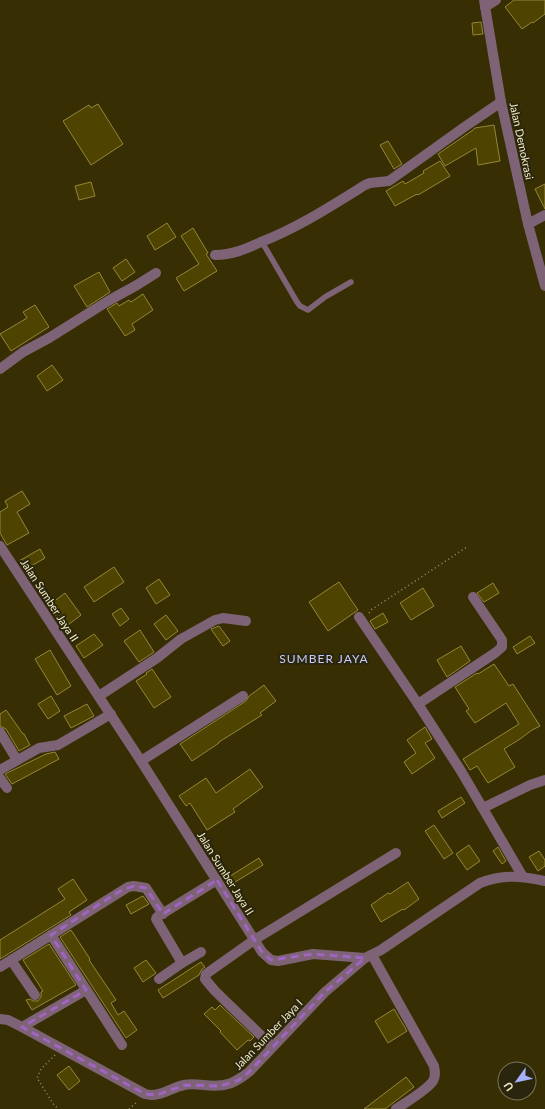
<svg xmlns="http://www.w3.org/2000/svg" width="545" height="1109" viewBox="0 0 545 1109" font-family="Lato,sans-serif">
<style>
.building{fill:#4e4300;stroke:#958638}
.lines{fill:none;stroke-linecap:round;stroke-linejoin:round}
.path{stroke:#999269;stroke-width:1.5;stroke-dasharray:1 3;stroke-linecap:butt}
.lane{stroke:#7e6275;stroke-width:5.5}
.street{stroke:#7e6275;stroke-width:10}
.marked{fill:none;stroke:#9f65c1;stroke-width:3;stroke-dasharray:8 5;stroke-linejoin:round}
.labels{text-anchor:middle;dominant-baseline:central;stroke-width:4;stroke-linejoin:round;paint-order:stroke}
.street-label{font-size:11px;fill:#f2ebc5;stroke:#2a250d}
.neighbourhood-label{font-size:12px;letter-spacing:1px;fill:#c7cdf8;stroke:#2a250d}
</style>
<rect width="100%" height="100%" fill="#372f03"/>
<g class="building">
<polygon points="514,0 545,0 545,14 533,23 532,22 522,29 505,7"/>
<polygon points="481,22 483,34 473,35 472,23"/>
<polygon points="98,104 123,144 91,165 63,121 89,105 91,108"/>
<polygon points="494,125 500,161 478,165 476,148 445,166 438,154 473,130 475,128"/>
<polygon points="388,141 402,164 394,169 380,145"/>
<polygon points="440,161 450,176 418,195 417,194 395,206 386,191 403,181 405,184 424,173 423,171"/>
<polygon points="91,182 95,196 79,200 75,186"/>
<polygon points="545,184 545,209 535,189"/>
<polygon points="167,223 176,237 155,250 147,236"/>
<polygon points="193,228 208,253 206,254 217,271 184,291 176,278 199,264 181,236"/>
<polygon points="126,259 135,272 122,281 113,268"/>
<polygon points="99,272 110,292 87,307 74,286"/>
<polygon points="143,294 153,310 132,324 135,330 125,336 107,309 117,303 119,306 129,300 131,302"/>
<polygon points="35,305 49,327 11,351 0,334 27,318 23,312"/>
<polygon points="52,365 63,380 47,391 37,376"/>
<polygon points="22,491 30,504 17,512 29,533 7,545 0,533 0,512 8,507 5,501"/>
<polygon points="40,549 45,558 24,570 19,561"/>
<polygon points="114,567 124,582 94,602 84,587"/>
<polygon points="159,579 170,595 156,604 146,588"/>
<polygon points="339,582 358,610 328,631 309,602"/>
<polygon points="493,583 499,593 484,602 477,593"/>
<polygon points="423,588 434,606 411,620 400,603"/>
<polygon points="65,593 81,615 64,628 48,606"/>
<polygon points="121,608 129,619 120,626 112,614"/>
<polygon points="383,613 388,622 375,629 370,621"/>
<polygon points="166,615 178,631 166,640 154,624"/>
<polygon points="219,626 230,641 223,646 211,629"/>
<polygon points="140,630 154,652 139,662 124,641"/>
<polygon points="94,634 103,645 84,658 76,646"/>
<polygon points="530,636 535,643 517,654 513,647"/>
<polygon points="461,646 470,661 447,677 437,660"/>
<polygon points="50,650 71,686 57,695 35,659"/>
<polygon points="494,664 509,686 513,684 540,726 532,730 520,739 504,749 515,767 488,783 477,766 470,770 463,759 519,724 506,703 475,723 466,711 469,709 455,687 477,673 478,674"/>
<polygon points="152,669 171,697 154,708 136,681 147,674 146,673"/>
<polygon points="264,685 276,701 260,713 262,715 219,742 219,743 192,761 180,744 246,701 249,696"/>
<polygon points="51,696 60,711 48,719 38,704"/>
<polygon points="87,704 94,716 71,728 64,716"/>
<polygon points="6,710 23,734 24,734 30,745 19,751 6,729 0,726 0,714"/>
<polygon points="425,727 432,739 425,743 435,758 412,774 404,762 416,753 407,740"/>
<polygon points="55,752 59,759 12,784 5,774 46,754"/>
<polygon points="250,769 263,787 233,809 235,812 207,830 190,803 186,806 179,796 206,778 216,793"/>
<polygon points="461,797 465,803 442,818 438,811"/>
<polygon points="434,825 453,853 444,859 425,831"/>
<polygon points="469,845 480,861 467,870 456,854"/>
<polygon points="498,847 506,861 502,864 493,851"/>
<polygon points="539,851 545,860 545,866 538,871 529,857"/>
<polygon points="259,858 263,865 232,884 227,878"/>
<polygon points="73,879 87,900 69,912 71,915 0,959 0,940 65,899 58,889"/>
<polygon points="408,882 419,899 404,910 403,909 381,922 371,905 388,893 390,894"/>
<polygon points="143,896 149,904 131,914 126,905"/>
<polygon points="71,930 90,959 89,960 116,1000 111,1003 118,1015 124,1011 137,1030 126,1038 60,937"/>
<polygon points="49,944 76,985 32,1010 26,1000 30,999 33,1001 38,1001 41,997 41,992 43,991 23,960"/>
<polygon points="146,960 156,973 143,982 134,968"/>
<polygon points="201,962 205,967 202,969 199,975 163,998 158,990"/>
<polygon points="220,1005 254,1037 250,1041 248,1040 237,1050 220,1032 221,1031 204,1014 212,1007 215,1010"/>
<polygon points="394,1009 407,1031 388,1043 375,1021"/>
<polygon points="69,1066 80,1081 69,1090 57,1075"/>
<polygon points="406,1077 414,1087 385,1109 364,1109"/>
</g>
<g class="lines">
<g class="path">
<polyline points="369,613 371,610 467,547"/>
<polyline points="55,1055 41,1069 37,1078 54,1105 59,1109"/>
<polyline points="129,1109 138,1101"/>
</g>
<polyline class="lane" points="262,242 297,302 300,306 308,310 325,297 351,282"/>
<g class="street">
<polyline points="484,0 501,102 528,224 545,286"/>
<polyline points="485,7 496,0"/>
<polyline points="528,224 545,215"/>
<path d="M215,255c17,0 31,-6 46,-13 38,-15 70,-36 104,-57l5,-2 19,-2 74,-53 38,-26"/>
<polyline points="0,369 23,352 49,338 108,301 137,285 156,273"/>
<path d="M0,546l141,215 121,191 9,8 7,1 35,-7 52,4 16,-8 99,-67c23,-9 41,-7 65,-2"/>
<polyline points="359,617 418,704 461,771 523,877"/>
<polyline points="99,696 157,658 181,639 215,620 223,618 246,621"/>
<polyline points="418,704 495,653 502,647 502,640 473,597"/>
<polyline points="0,732 17,760"/>
<polyline points="141,761 243,696"/>
<polyline points="0,770 39,748 58,745 111,714"/>
<polyline points="0,778 7,788"/>
<polyline points="483,808 530,785 545,780"/>
<polyline points="51,935 122,1045"/>
<polyline points="201,952 182,963 156,919 157,917 217,880"/>
<path d="M372,955l62,111c1,5 2,10 -1,15 -6,9 -28,22 -37,28"/>
<polyline points="11,960 35,995"/>
<polyline points="0,967 128,887 134,886 146,888 163,914"/>
<polyline points="159,979 182,963"/>
<path d="M0,1019l8,1 14,7 123,67c14,4 25,-6 39,-9 14,-3 29,4 44,-1 8,-2 14,-7 21,-12l76,-80 40,-34"/>
<polyline points="22,1027 86,990"/>
<polyline points="272,1046 215,991 205,979 206,974 254,940 396,853"/>
</g>
</g>
<path class="marked" d="M217,880l45,72 9,8 42,-6 52,4 -40,34 -76,80 -10,8 -19,6 -35,-1 -28,10 -12,-1 -123,-67 64,-37 -35,-55 69,-44 14,-5 12,2 17,26z"/>
<g class="labels">
<g class="street-label">
<text transform="translate(522 141) rotate(78)">Jalan Demokrasi</text>
<text transform="translate(50 600) rotate(57)">Jalan Sumber Jaya II</text>
<text transform="translate(226 873) rotate(58)">Jalan Sumber Jaya II</text>
<text transform="translate(268 1034) rotate(-46)">Jalan Sumber Jaya I</text>
</g>
<g class="neighbourhood-label">
<text x="324" y="658">SUMBER JAYA</text>
</g>
</g>
<g transform="translate(517 1081) rotate(237)"><circle r="19" fill="#2a250d" stroke="#7a7457"/>
<path d="M0-3L7 15L0 10L-7 15Z" fill="#a7b0fc"/>
<text y="-6" font-size="11" font-weight="bold" text-anchor="middle" fill="#f2ebc5">U</text>
</g>
</svg>
